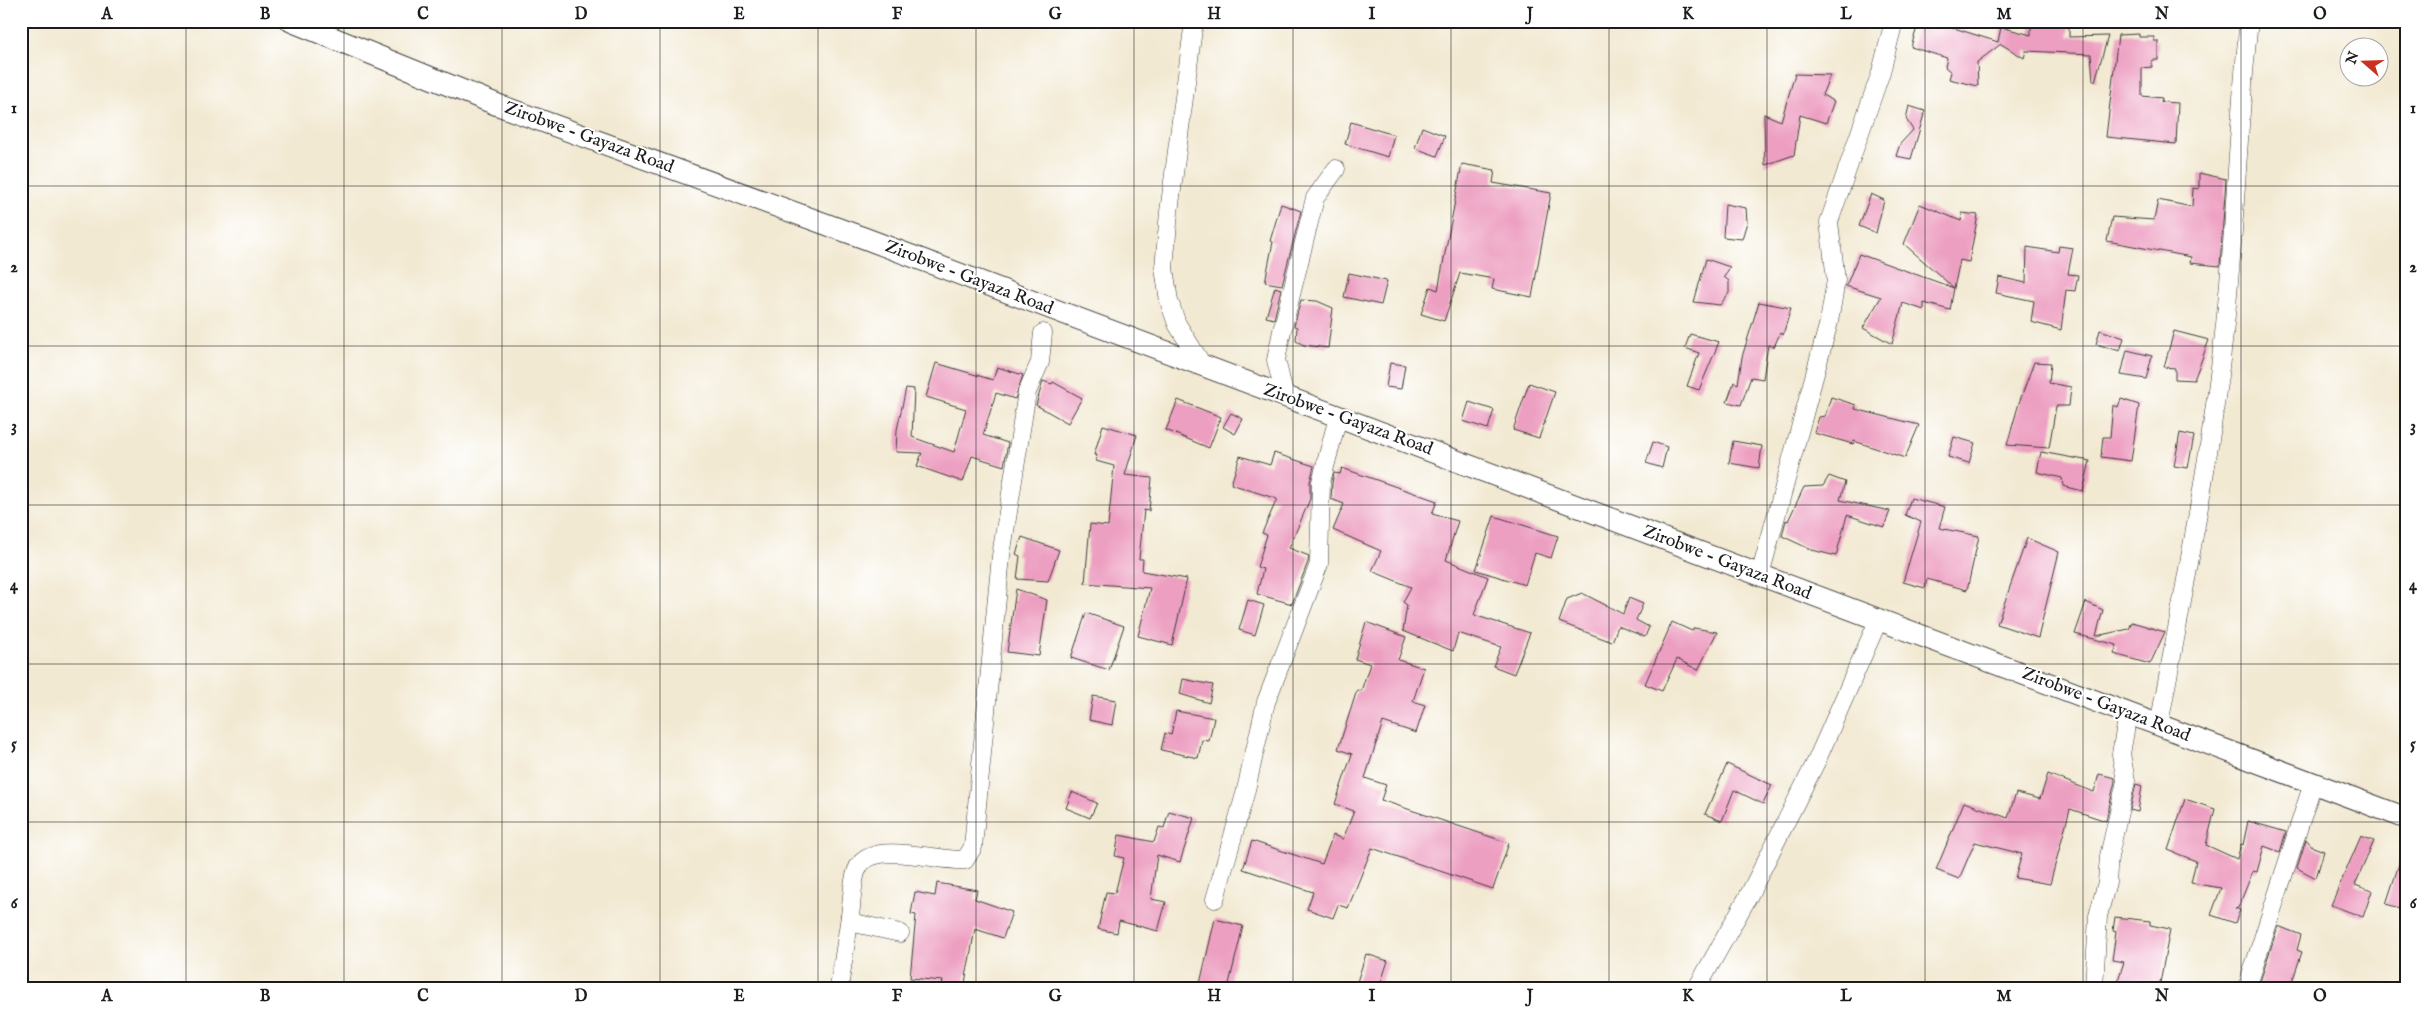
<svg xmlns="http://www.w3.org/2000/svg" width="2427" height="1009" viewBox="0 0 2427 1009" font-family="'IM FELL English',serif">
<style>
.building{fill:#ed9fc1}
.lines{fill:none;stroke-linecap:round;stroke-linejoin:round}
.minor-casing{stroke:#3c3b37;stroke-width:19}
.tertiary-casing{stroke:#3c3b37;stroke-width:23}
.minor{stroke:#fff;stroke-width:18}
.tertiary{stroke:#fff;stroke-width:21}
.grid{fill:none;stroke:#1c1c1c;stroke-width:1;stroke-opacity:0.55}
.labels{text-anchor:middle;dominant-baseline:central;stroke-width:4;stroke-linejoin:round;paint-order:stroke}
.street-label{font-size:18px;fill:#1c1c1c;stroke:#fff}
.neatline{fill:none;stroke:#1c1c1c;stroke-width:2}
.grid-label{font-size:16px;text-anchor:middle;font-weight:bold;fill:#1c1c1c}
</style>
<rect width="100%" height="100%" fill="#fff"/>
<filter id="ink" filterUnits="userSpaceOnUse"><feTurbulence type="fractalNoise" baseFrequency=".02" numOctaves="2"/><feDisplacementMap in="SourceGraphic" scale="10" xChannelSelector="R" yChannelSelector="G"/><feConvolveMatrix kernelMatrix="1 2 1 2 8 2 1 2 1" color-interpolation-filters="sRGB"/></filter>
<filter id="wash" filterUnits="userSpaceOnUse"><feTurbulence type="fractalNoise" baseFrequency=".0096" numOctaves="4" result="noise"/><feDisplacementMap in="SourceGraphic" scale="20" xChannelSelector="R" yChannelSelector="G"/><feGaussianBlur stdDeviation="1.12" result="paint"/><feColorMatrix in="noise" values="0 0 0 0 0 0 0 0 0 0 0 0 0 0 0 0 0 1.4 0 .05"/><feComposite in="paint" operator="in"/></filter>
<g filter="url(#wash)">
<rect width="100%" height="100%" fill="#f2e9d2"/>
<g id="blocks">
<g class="building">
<polygon points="1919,21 1932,21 1998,42 2001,27 2031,35 2031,23 2069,25 2069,37 2108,36 2095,81 2093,81 2091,54 2026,51 2024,58 2001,44 1977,62 1978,86 1949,79 1951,72 1945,67 1947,58 1911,47"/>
<polygon points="2139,34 2139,37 2154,37 2154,41 2158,41 2158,60 2152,60 2152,67 2142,68 2142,96 2162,98 2161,102 2178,103 2176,144 2106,137 2118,35"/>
<polygon points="1795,74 1830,75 1822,95 1834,101 1826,123 1800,115 1794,155 1765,165 1764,114 1781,121"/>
<polygon points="1909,106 1925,111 1911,159 1896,156 1900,144 1913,130 1906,119"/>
<polygon points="1351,122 1394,135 1388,157 1345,144"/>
<polygon points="1422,127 1445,136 1437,156 1415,148"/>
<polygon points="1462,164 1495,170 1493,183 1551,193 1532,297 1492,289 1494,279 1460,273 1444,321 1421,314 1430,287 1438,290"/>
<polygon points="2199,173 2226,179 2220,266 2190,263 2191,257 2107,241 2112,217 2154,220 2158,200 2192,207 2193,188 2199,189"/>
<polygon points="1871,194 1884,200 1876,233 1859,226"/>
<polygon points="1281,204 1301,211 1282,285 1265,282 1273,242 1270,241"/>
<polygon points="1725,204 1746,208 1747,222 1742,239 1723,237"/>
<polygon points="1920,204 1961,221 1962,213 1978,215 1969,262 1960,260 1954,288 1904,244"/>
<polygon points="2059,246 2073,248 2068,274 2078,275 2075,291 2066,290 2061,330 2031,322 2034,301 1996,293 1999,277 2026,283 2027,247 2058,252"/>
<polygon points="1859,254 1954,288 1950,310 1924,303 1924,310 1903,303 1892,344 1863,328 1881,297 1846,286"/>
<polygon points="1706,259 1730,267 1724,277 1729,281 1729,293 1720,305 1694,302"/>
<polygon points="1349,273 1387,281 1381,305 1344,297"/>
<polygon points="1275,287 1281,289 1274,319 1266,317"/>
<polygon points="1301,300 1317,301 1333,308 1328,348 1304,345 1296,341 1297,327 1294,326"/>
<polygon points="1759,302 1791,308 1783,335 1780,333 1774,347 1768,345 1763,379 1751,377 1741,405 1727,402 1734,382 1738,384 1742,357"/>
<polygon points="2100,330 2124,338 2120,351 2096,344"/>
<polygon points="2174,331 2209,340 2194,380 2175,379 2175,368 2164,367"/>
<polygon points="1690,334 1719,342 1699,390 1687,386 1699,353 1685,348"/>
<polygon points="2127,350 2152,356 2146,379 2121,375"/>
<polygon points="2034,362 2051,363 2049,383 2071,387 2069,406 2056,406 2049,448 2007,445 2019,403"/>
<polygon points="936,363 993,380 997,367 1023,375 1015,399 996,393 983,435 1008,443 1004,466 972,456 963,482 917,466 922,453 896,452 897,430 906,388 914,389 912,437 954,452 966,409 926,397"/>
<polygon points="1390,363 1405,365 1401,389 1386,387"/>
<polygon points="1043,381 1052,384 1053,382 1082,398 1068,423 1036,405"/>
<polygon points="1529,383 1555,392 1539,438 1513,430"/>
<polygon points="1831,397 1856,405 1855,409 1919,425 1905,458 1854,441 1853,444 1814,433 1819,417 1825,416"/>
<polygon points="2121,399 2139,405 2131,461 2101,457 2103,437 2110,437 2113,405 2118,407"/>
<polygon points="1178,400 1221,417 1209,448 1166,430"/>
<polygon points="1469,402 1494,410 1488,429 1463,421"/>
<polygon points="1231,413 1243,419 1235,434 1223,427"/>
<polygon points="1103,425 1137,435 1125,475 1152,478 1149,511 1144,510 1139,559 1143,559 1142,571 1187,579 1172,645 1138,636 1150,588 1085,583 1090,524 1108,526 1114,466 1096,461 1097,455 1094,455"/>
<polygon points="2180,433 2194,436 2188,468 2174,466"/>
<polygon points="1954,437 1975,443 1969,463 1948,457"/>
<polygon points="1733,441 1762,446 1759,468 1729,463"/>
<polygon points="1653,442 1667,447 1662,468 1646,463"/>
<polygon points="2041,452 2090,461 2083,491 2063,486 2062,478 2037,472"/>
<polygon points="1274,453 1314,466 1310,482 1310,499 1289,548 1309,556 1308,562 1292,604 1257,594 1263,569 1257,567 1267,535 1262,533 1277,499 1231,484 1240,456 1270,465"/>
<polygon points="1342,468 1437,501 1432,514 1458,521 1446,560 1488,577 1474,615 1530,633 1514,674 1493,666 1501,647 1458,633 1453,651 1403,631 1407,605 1403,602 1411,587 1372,571 1381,551 1333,530 1344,504 1331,499 1332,483 1334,473 1340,474"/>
<polygon points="1829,476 1845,482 1840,500 1890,511 1884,527 1847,515 1836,556 1812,550 1782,536 1786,520 1788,521 1804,487 1823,486"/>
<polygon points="1911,498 1945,507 1939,528 1979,536 1967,590 1927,579 1925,588 1903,582 1921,522 1905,515"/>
<polygon points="1494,516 1558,536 1551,558 1535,553 1525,585 1476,570"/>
<polygon points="1022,537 1059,550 1048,581 1017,579 1020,556 1016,554"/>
<polygon points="2027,538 2059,552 2038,638 1997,624"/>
<polygon points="1016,589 1047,600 1039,656 1007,652"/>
<polygon points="1582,593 1623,614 1629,598 1643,604 1636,620 1649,627 1645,637 1618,626 1612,642 1559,622 1567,599"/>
<polygon points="1248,600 1264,605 1255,635 1239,630"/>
<polygon points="2086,602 2103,610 2096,636 2129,629 2132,622 2165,632 2150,664 2114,654 2117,645 2075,634"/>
<polygon points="1086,613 1124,626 1109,670 1071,658"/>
<polygon points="1366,622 1406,637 1398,660 1424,668 1413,701 1425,705 1416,733 1383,722 1365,778 1386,785 1381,800 1509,843 1493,889 1372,848 1348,908 1338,905 1333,918 1307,909 1313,892 1243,869 1252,841 1322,864 1333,835 1343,839 1354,811 1335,804 1352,754 1338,749 1357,690 1361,691 1370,664 1355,659"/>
<polygon points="1672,622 1692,631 1694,628 1717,632 1698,670 1677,659 1662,691 1645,684"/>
<polygon points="1183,679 1213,685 1209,703 1180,694"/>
<polygon points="1093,696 1116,700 1112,725 1089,720"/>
<polygon points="1176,711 1214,718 1209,741 1202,740 1198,758 1161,750 1165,733 1171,735"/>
<polygon points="1727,764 1772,785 1763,804 1734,790 1722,821 1705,814"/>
<polygon points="2048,774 2094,792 2099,774 2115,778 2115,781 2106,821 2070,809 2050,884 2015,878 2022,854 1975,842 1959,879 1936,870 1964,802 2008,818 2016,793 2040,799"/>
<polygon points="2136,784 2142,786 2138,812 2130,810"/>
<polygon points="1072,792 1097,803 1090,818 1066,808"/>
<polygon points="2185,799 2215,809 2206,845 2237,859 2241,844 2243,845 2248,821 2286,832 2280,852 2264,846 2257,872 2253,871 2238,908 2235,908 2240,910 2235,923 2211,915 2221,888 2191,883 2196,861 2168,850"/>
<polygon points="1169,811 1194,818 1180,862 1157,855 1151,899 1166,902 1158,931 1119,921 1117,933 1098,929 1106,892 1115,893 1124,858 1115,856 1119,835 1154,842 1159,827 1164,828"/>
<polygon points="2361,836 2374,841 2355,885 2372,891 2363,917 2331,905"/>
<polygon points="2306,839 2313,847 2324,851 2316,878 2297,868"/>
<polygon points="2403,852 2406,853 2406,910 2386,904"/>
<polygon points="937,883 977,890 975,899 1012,912 1003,938 975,929 964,988 941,988 943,981 910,978 916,915 911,914 915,892 935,896"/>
<polygon points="2115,917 2150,921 2150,925 2170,929 2159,988 2118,988 2119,977 2124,962 2112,960 2116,932 2113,931"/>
<polygon points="1215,919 1243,926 1228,988 1199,988"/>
<polygon points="2278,926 2301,935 2297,950 2302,952 2290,988 2258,988"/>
<polygon points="1366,954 1388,961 1379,988 1355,988"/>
</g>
</g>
</g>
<g filter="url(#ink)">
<use href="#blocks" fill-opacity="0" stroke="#3c3b37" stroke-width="1"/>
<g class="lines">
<defs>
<g id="minor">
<polyline points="1194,21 1169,212 1164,268 1169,301 1177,324 1203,366"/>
<polyline points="1285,397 1276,360 1282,331 1315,198 1336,169"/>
<polyline points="1760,575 1829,322 1836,280 1829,222 1881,72 1894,21"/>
<path d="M2159,725c25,-136 53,-272 67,-410 10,-98 12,-196 23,-294"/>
<polyline points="1215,899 1245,794 1266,702 1319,564 1321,482 1338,417"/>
<path d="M900,933l-46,-10 -4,-7c2,-13 2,-42 10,-52 19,-23 79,-2 105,-4l8,-13 28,-291 26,-164 13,-30 3,-29"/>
<polyline points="839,988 850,916"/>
<polyline points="1697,988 1749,895 1816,762 1878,621"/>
<polyline points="2094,988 2098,916 2107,882 2109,856 2126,781 2121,754 2128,713"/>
<polyline points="2247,988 2313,783"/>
</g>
<polyline id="tertiary" points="291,21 498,105 864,238 2406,818"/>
</defs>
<use href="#minor" class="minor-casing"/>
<use href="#tertiary" class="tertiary-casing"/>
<use href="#minor" class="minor"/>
<use href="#tertiary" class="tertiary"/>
</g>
</g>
<path class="grid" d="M186,21v967M344,21v967M502,21v967M660,21v967M818,21v967M976,21v967M1134,21v967M1293,21v967M1451,21v967M1609,21v967M1767,21v967M1925,21v967M2083,21v967M2241,21v967M21,186h2385M21,346h2385M21,505h2385M21,664h2385M21,822h2385"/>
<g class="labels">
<g class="street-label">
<text transform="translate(589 138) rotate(20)">Zirobwe - Gayaza Road</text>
<text transform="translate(969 278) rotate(21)">Zirobwe - Gayaza Road</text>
<text transform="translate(1348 420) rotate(20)">Zirobwe - Gayaza Road</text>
<text transform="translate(1727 563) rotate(21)">Zirobwe - Gayaza Road</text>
<text transform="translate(2106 705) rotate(21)">Zirobwe - Gayaza Road</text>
</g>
</g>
<rect width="2427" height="1009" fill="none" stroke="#fff" stroke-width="55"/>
<g transform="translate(2364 62) rotate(290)"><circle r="24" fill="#ffffff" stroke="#a4a4a4"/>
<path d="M0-4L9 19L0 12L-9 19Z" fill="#c8321e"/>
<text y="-8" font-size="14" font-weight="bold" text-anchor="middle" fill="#1c1c1c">N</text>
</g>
<rect x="28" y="28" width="2372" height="954" class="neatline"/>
<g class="grid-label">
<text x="107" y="19">A</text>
<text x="265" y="19">B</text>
<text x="423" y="19">C</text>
<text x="581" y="19">D</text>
<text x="739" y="19">E</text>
<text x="897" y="19">F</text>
<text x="1055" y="19">G</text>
<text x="1214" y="19">H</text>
<text x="1372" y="19">I</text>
<text x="1530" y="19">J</text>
<text x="1688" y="19">K</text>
<text x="1846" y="19">L</text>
<text x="2004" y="19">M</text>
<text x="2162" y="19">N</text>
<text x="2320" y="19">O</text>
<text x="14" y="113">1</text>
<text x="2413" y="113">1</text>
<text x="14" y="272">2</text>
<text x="2413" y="272">2</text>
<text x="14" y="431">3</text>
<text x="2413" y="431">3</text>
<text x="14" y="590">4</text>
<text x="2413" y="590">4</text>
<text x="14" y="749">5</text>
<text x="2413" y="749">5</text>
<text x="14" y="908">6</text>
<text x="2413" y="908">6</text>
<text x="107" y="1001">A</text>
<text x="265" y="1001">B</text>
<text x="423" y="1001">C</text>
<text x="581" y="1001">D</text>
<text x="739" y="1001">E</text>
<text x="897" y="1001">F</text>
<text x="1055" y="1001">G</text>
<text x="1214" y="1001">H</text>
<text x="1372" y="1001">I</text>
<text x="1530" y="1001">J</text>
<text x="1688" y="1001">K</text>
<text x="1846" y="1001">L</text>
<text x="2004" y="1001">M</text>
<text x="2162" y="1001">N</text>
<text x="2320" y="1001">O</text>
</g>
</svg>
